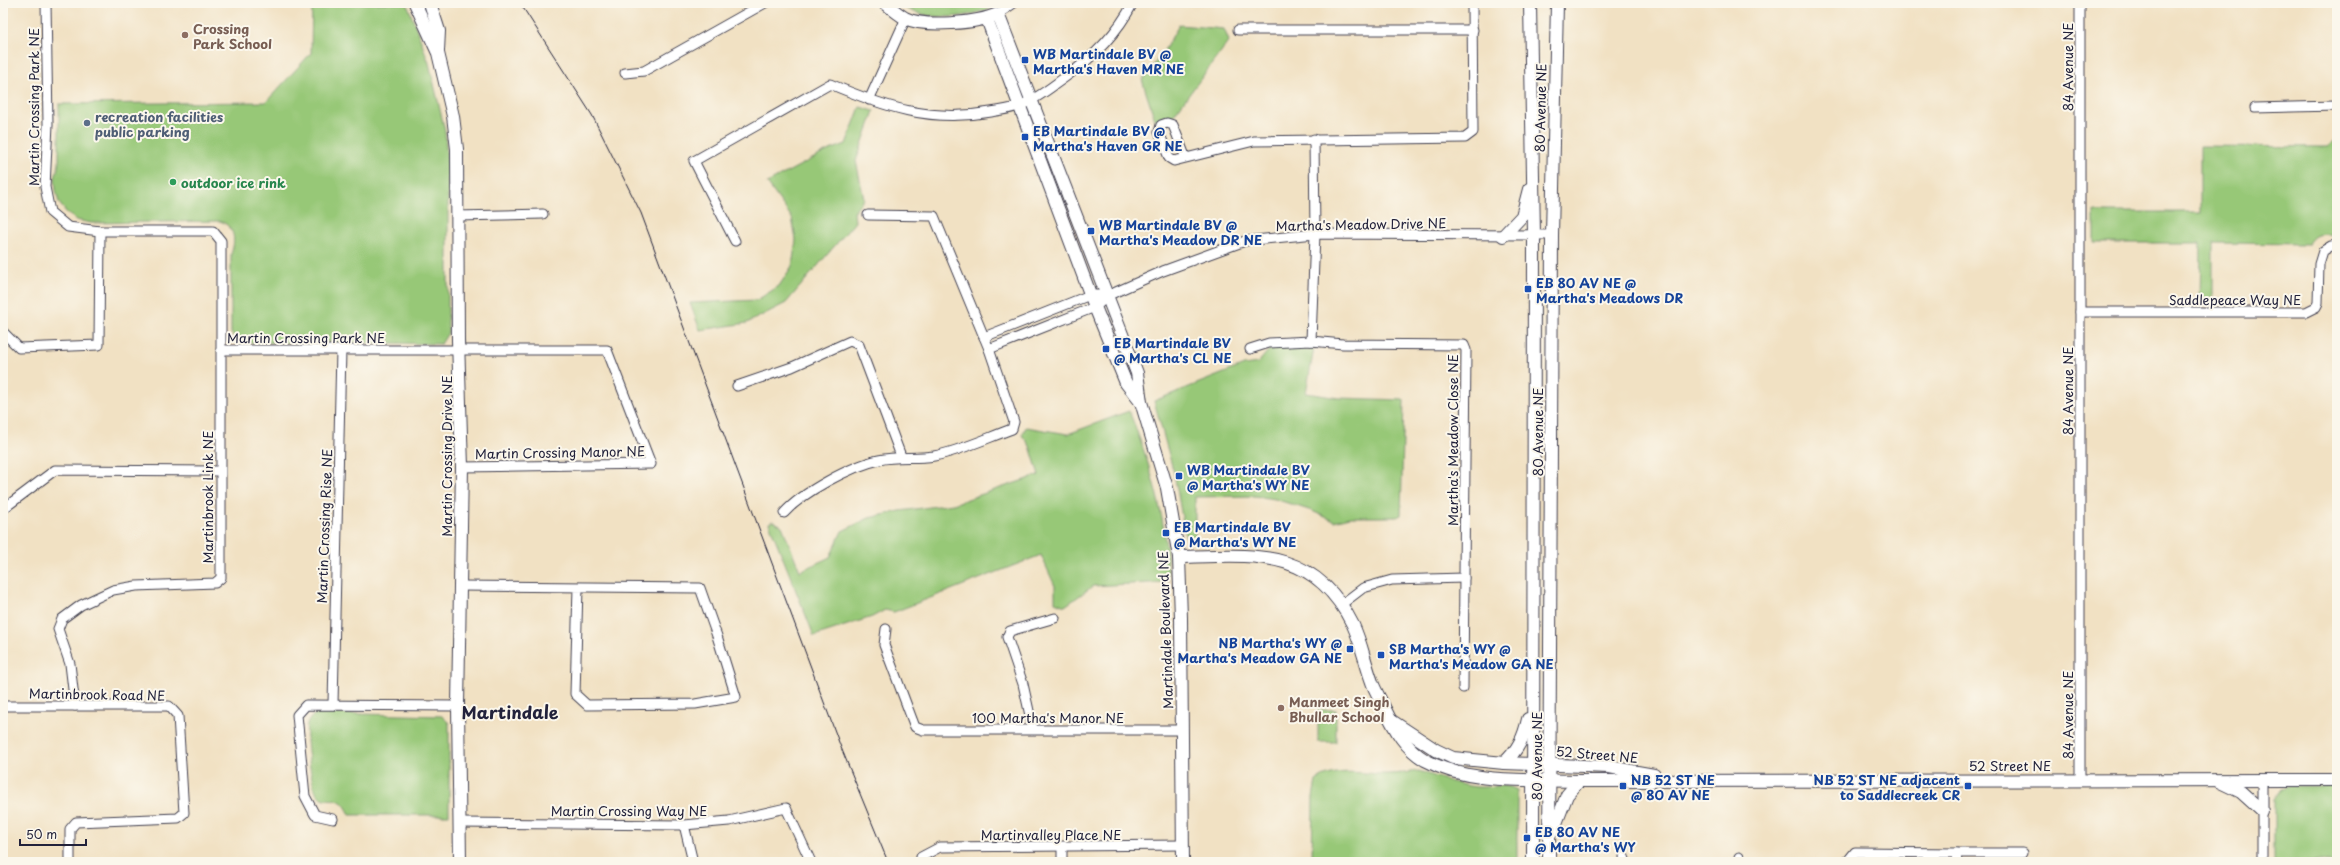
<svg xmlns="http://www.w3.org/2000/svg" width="2340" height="865" viewBox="0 0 2340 865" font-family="'Playpen Sans',sans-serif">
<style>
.green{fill:#97c877;stroke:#5c7559}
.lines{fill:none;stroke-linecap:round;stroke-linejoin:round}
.street-casing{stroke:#413f4f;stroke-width:11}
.secondary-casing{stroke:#413f4f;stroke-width:14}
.street{stroke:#fff;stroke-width:9}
.secondary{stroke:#fff;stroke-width:12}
.tram{stroke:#22223b;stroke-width:1}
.education-dot{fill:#8d6e63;stroke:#fbf7ec;stroke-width:1.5}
.transit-dot{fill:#1a4fb4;stroke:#fbf7ec;stroke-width:1.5}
.service-dot{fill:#5c6f8a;stroke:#fbf7ec;stroke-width:1.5}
.leisure-dot{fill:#2e9e5b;stroke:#fbf7ec;stroke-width:1.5}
.labels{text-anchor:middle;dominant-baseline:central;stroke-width:4;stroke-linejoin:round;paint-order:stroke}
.education-label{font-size:13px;font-weight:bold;fill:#785e54;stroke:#fbf7ec;text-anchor:start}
.transit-label{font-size:13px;font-weight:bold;fill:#164399;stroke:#fbf7ec;text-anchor:start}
.street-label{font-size:13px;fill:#22223b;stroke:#fbf7ec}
.service-label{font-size:13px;font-weight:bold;fill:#4e5e75;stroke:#fbf7ec;text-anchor:start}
.leisure-label{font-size:13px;font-weight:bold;fill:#27864d;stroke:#fbf7ec;text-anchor:start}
.district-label{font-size:17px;font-weight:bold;fill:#22223b;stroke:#fbf7ec}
</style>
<rect width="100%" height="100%" fill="#fbf7ec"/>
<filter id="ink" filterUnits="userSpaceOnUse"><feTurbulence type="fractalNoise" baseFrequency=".025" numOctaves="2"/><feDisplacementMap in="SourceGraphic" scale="8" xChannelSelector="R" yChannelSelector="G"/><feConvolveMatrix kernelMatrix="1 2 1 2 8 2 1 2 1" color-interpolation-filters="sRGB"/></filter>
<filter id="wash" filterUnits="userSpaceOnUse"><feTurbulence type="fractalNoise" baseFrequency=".012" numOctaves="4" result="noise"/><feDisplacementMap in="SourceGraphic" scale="16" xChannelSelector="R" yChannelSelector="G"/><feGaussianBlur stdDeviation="0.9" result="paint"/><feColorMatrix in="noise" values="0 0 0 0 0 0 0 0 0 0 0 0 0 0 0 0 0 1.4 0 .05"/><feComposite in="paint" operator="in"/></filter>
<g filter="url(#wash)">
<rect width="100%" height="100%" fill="#f1e1c3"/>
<g class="green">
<path d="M312,3h95l22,60 16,68 3,42v160l-7,11 -106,-2 -94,1 -5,-2 -5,-8v-79c5,-14 4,-27 -11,-33l-129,2 -15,-3 -9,-7 -8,-10 -3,-12 -1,-13 4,-14v-60l207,-2 45,-49z"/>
<path d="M896,3h105c-29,17 -76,20 -105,0z"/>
<polygon points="1179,25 1224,29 1229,41 1173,116 1165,115 1155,120 1142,80 1162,54"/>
<polygon points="860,107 874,111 856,161 864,199 854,212 855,222 786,303 747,323 700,330 690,303 757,300 779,286 792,266 796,240 792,218 767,183 827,151 846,144"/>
<path d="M2337,139v97c-11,-3 -22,-4 -28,8l-96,-1v60h-13l1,-60h-107v-31h106v-66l127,1z"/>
<polygon points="1277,347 1314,348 1306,393 1339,398 1404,400 1401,515 1397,517 1350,517 1334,521 1312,511 1275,499 1255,496 1195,497 1195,542 1188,540 1185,534 1174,473 1154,401 1244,365 1258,363 1268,351"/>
<path d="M1129,411c22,55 39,111 39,171l-75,4 -28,20 -10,-4v-16l-14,-31 -147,57 -9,-2 -13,7 -58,19 -45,-113 4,-2 9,5 18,45 30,-14 12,-26 27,-13 31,-7 53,-7 86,-29 -9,-29 -8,-11 4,-8 42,7z"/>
<rect x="1318" y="710" width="18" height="32"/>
<path d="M317,713l125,3 7,7v92h-99c-11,-26 -21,-8 -33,-21 -6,-7 -12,-60 -10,-70 2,-5 5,-8 10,-11z"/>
<path d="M1419,771c19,6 38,14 58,16 14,1 28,-5 40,3v72h-205l1,-65 3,-16c19,-15 50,-6 72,-7 10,0 21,-2 31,-3z"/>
<polygon points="2291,786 2337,786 2337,862 2274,862 2274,800 2282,789"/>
</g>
</g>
<g filter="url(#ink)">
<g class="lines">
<defs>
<g id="street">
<polyline points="46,3 48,124 45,187 50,212 68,227 100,231 213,231 221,241 221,578 215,583 136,586 113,590 81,605 62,619 58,629 70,664 75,706"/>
<polyline points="2080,3 2080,779"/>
<polyline points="998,14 1014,3"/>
<polyline points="1238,30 1473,30"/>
<polyline points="625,73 644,71 765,3"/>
<polyline points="869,100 906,18"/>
<polyline points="2255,108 2337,106"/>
<polyline points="1185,156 1173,125 1167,123 1161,125 1159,132 1169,158 1174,161 1254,141 1465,138 1473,132 1472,3"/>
<polyline points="457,216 543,214"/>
<path d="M735,241l-41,-80 136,-77c55,23 100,39 161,28 10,-2 21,-3 30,-7 16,-6 29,-17 43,-27 29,-20 53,-44 69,-75"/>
<polyline points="2080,312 2306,312 2316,307 2318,303 2319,264 2323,251 2331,246 2337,245"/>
<polyline points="3,332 19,348 99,345 100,231"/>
<polyline points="984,337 1090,295 1109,295"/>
<polyline points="1311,341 1315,234 1314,139"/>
<polyline points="989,349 1095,307 1109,295 1163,271 1245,241 1315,234 1552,235"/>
<polyline points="1250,349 1269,343 1311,341 1343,344 1464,345 1466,350 1463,688"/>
<polyline points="221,350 607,350 651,464 462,467"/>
<polyline points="737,386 792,367 850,341 859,345 901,456"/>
<polyline points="3,509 55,470 220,471"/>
<path d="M784,513c19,-21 67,-47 95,-53 18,-4 37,-1 55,-4 26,-5 53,-18 78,-27l2,-7 -25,-73 -55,-133 -66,-1"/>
<polyline points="461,586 700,588 717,636 736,697 695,704 587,705 575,694 578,588"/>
<polyline points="1342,604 1363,588 1392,580 1464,578"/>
<polyline points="886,629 884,645 915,727 923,730 1182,730"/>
<polyline points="333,704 341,350"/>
<polyline points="3,706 169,706 178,716 184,813 178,818 76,822 70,829 70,862"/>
<polyline points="1033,729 1023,684 1007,637 1010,631 1055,618"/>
<polyline points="333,819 315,815 305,796 297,715 306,705 458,706"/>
<polyline points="460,823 684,825 729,821 786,808 811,862"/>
<polyline points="684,825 693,862"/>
<polyline points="1956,853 2022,853"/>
<polyline points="921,857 940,847 1183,845"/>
<polyline points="1624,857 1626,862"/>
<polyline points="1739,857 1739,862"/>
<polyline points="1062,862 1062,847"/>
<polyline points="1847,862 1855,852 1956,853 1957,862"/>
<polyline points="2262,862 2262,780"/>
</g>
<g id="secondary">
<polyline points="415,3 438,53 453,116 457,149 458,340 462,467 458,706 460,862"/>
<polyline points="430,3 439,31 438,51"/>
<path d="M885,3c6,5 13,11 20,15 20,10 73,5 93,-4l139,359 4,29 26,86 12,69 2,61 2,244"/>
<polyline points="1530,3 1534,235 1533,862"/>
<polyline points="987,19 1095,307 1126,383 1140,401"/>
<polyline points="1503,236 1522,216 1529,189"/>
<path d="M1179,557c74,-2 135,-11 174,68 8,17 12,38 19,57 3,9 9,18 13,27 10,21 20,39 40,51 46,25 104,19 154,21l758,-1"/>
<polyline points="1392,721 1436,750 1453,758 1504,763 1609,767 1654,775"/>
<path d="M1504,763c14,-13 20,-26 24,-44"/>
<polyline points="2218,781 2241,792 2262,811"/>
<polyline points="1553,831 1567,795 1579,781"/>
<polyline points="1549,862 1552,235 1557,3"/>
</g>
</defs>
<use href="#street" class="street-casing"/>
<use href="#secondary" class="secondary-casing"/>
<use href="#street" class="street"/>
<use href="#secondary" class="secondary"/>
<polyline class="tram" points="520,3 592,115 641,213 840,745 888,862"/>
</g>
</g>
<g class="education-dot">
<circle cx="185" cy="35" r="4"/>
<circle cx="1281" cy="708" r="4"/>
</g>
<g class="transit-dot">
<rect x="1021" y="56" width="8" height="8" rx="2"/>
<rect x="1021" y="133" width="8" height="8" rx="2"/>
<rect x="1087" y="227" width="8" height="8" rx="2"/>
<rect x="1524" y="285" width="8" height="8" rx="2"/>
<rect x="1102" y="345" width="8" height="8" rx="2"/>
<rect x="1175" y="472" width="8" height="8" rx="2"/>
<rect x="1162" y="529" width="8" height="8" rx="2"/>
<rect x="1346" y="645" width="8" height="8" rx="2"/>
<rect x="1377" y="651" width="8" height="8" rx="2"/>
<rect x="1619" y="782" width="8" height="8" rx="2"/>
<rect x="1964" y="782" width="8" height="8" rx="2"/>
<rect x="1523" y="834" width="8" height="8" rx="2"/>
</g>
<circle class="service-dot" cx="87" cy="123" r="4"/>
<circle class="leisure-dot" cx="173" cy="182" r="4"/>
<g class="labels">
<g class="education-label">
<text x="193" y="28">Crossing<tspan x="193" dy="15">Park School</tspan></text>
<text x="1289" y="701">Manmeet Singh<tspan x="1289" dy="15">Bhullar School</tspan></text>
</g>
<g class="transit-label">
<text x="1033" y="53">WB Martindale BV @<tspan x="1033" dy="15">Martha's Haven MR NE</tspan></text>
<text x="1033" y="130">EB Martindale BV @<tspan x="1033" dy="15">Martha's Haven GR NE</tspan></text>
<text x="1099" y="224">WB Martindale BV @<tspan x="1099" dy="15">Martha's Meadow DR NE</tspan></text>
<text x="1536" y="282">EB 80 AV NE @<tspan x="1536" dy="15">Martha's Meadows DR</tspan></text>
<text x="1114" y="342">EB Martindale BV<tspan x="1114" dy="15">@ Martha's CL NE</tspan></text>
<text x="1187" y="469">WB Martindale BV<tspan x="1187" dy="15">@ Martha's WY NE</tspan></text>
<text x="1174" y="526">EB Martindale BV<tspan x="1174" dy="15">@ Martha's WY NE</tspan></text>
<text x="1342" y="642" text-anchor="end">NB Martha's WY @<tspan x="1342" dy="15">Martha's Meadow GA NE</tspan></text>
<text x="1389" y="648">SB Martha's WY @<tspan x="1389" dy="15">Martha's Meadow GA NE</tspan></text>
<text x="1631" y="779">NB 52 ST NE<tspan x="1631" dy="15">@ 80 AV NE</tspan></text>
<text x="1960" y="779" text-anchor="end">NB 52 ST NE adjacent<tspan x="1960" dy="15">to Saddlecreek CR</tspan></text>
<text x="1535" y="831">EB 80 AV NE<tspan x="1535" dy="15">@ Martha's WY</tspan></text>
</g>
<g class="street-label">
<text transform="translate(2067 67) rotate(-90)">84 Avenue NE</text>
<text transform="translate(33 107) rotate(-90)">Martin Crossing Park NE</text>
<text transform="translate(1540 108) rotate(-89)">80 Avenue NE</text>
<text transform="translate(1361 224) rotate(-1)">Martha's Meadow Drive NE</text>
<text x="2235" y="299">Saddlepeace Way NE</text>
<text x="306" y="337">Martin Crossing Park NE</text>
<text transform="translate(2067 391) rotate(-90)">84 Avenue NE</text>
<text transform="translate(1537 432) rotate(-90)">80 Avenue NE</text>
<text transform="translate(1452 440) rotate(-90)">Martha's Meadow Close NE</text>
<text transform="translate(560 452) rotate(-1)">Martin Crossing Manor NE</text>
<text transform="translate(446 456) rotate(-90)">Martin Crossing Drive NE</text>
<text transform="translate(207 497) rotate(-90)">Martinbrook Link NE</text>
<text transform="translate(324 526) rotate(-88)">Martin Crossing Rise NE</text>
<text transform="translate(1165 630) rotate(-92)">Martindale Boulevard NE</text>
<text transform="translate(97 694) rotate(1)">Martinbrook Road NE</text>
<text transform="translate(2067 715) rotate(-90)">84 Avenue NE</text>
<text x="1048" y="717">100 Martha's Manor NE</text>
<text transform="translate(1597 754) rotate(5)">52 Street NE</text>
<text transform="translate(1536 756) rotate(-90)">80 Avenue NE</text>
<text x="2010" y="765">52 Street NE</text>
<text x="629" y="810">Martin Crossing Way NE</text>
<text x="1051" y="834">Martinvalley Place NE</text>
</g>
<g class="service-label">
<text x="95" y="116">recreation facilities<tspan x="95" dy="15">public parking</tspan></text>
</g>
<g class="leisure-label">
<text x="181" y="182">outdoor ice rink</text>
</g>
<g class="district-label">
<text x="510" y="712">Martindale</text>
</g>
</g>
<rect width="2340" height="865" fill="none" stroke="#fbf7ec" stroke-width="16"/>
<path d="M20 839v6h66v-6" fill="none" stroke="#22223b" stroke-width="2"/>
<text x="26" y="839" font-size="12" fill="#22223b" stroke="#fbf7ec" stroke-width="3" paint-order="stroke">50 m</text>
</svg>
